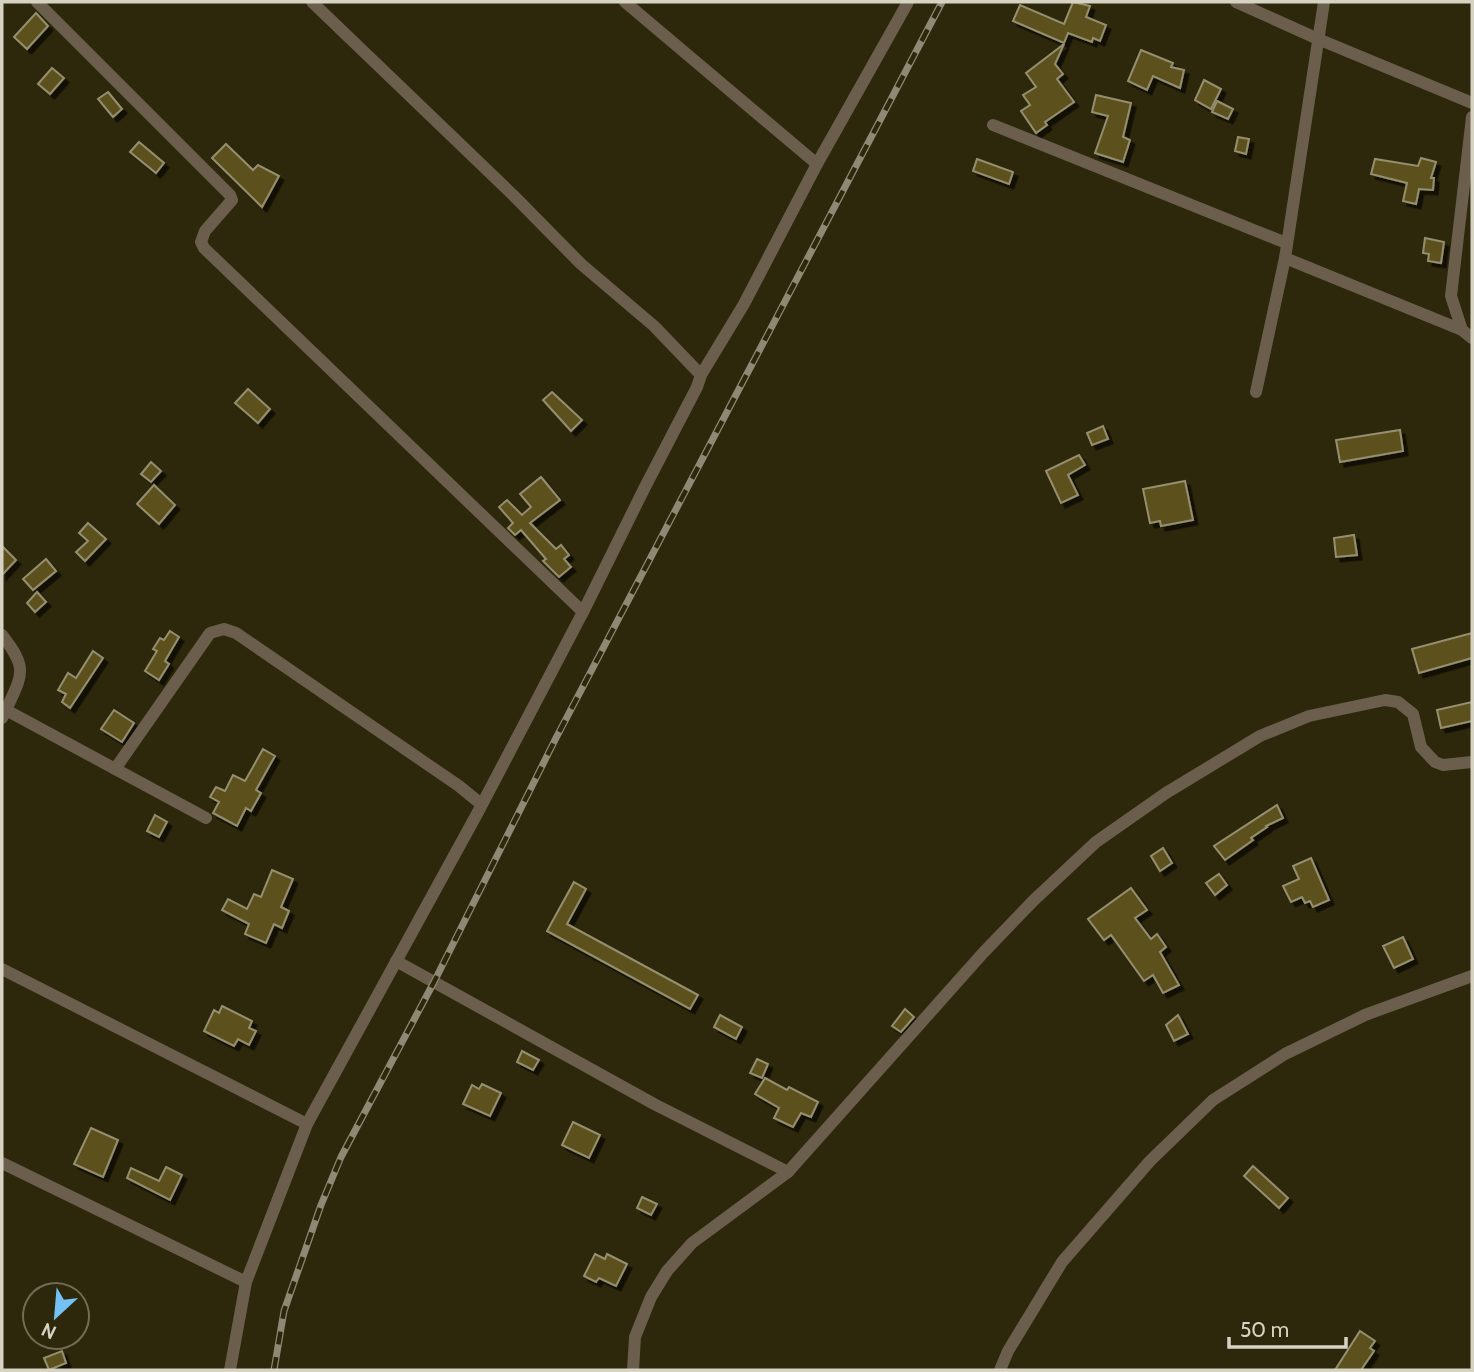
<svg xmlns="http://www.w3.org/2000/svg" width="1474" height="1372" viewBox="0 0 1474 1372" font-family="Cabin,sans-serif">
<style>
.building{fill:#5c511e;stroke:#958f70;stroke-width:2;filter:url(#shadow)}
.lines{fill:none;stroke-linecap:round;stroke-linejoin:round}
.minor{stroke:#6b5e4c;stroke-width:12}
.rail-casing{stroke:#8e8974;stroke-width:7}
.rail{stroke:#2d270b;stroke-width:4.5;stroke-dasharray:13;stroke-linecap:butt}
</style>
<defs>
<filter id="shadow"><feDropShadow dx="4.5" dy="4.5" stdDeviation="0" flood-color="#0009"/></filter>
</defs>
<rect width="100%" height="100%" fill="#2d270b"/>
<g class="building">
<polygon points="1073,2 1090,6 1086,17 1106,25 1100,41 1093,38 1092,42 1068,33 1064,43 1013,21 1020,5 1064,24"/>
<polygon points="36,13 48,26 27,49 14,37"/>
<polygon points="1064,44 1055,64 1063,74 1057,79 1074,102 1045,122 1047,125 1036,133 1021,111 1030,105 1023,95 1036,87 1026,73"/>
<polygon points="1141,50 1173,63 1171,67 1184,70 1180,88 1153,76 1147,90 1128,81"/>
<polygon points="52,68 64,78 50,94 38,84"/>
<polygon points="1204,80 1221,89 1211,109 1195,100"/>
<polygon points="108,92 122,109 113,117 98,99"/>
<polygon points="1096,95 1131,103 1123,137 1130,140 1123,162 1095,153 1108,116 1092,112"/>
<polygon points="1217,101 1233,109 1228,119 1212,112"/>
<polygon points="1238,137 1249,139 1246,154 1235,151"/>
<polygon points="139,142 164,163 156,173 130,152"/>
<polygon points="226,144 253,170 258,165 279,176 262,207 212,158"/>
<polygon points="1421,158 1436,162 1431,178 1434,178 1433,190 1419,189 1416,204 1403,201 1407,183 1371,174 1375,159 1418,166"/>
<polygon points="977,159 1013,172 1009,184 973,171"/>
<polygon points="1425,238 1444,242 1441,263 1428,261 1429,254 1423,253"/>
<polygon points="248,389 270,409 258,423 235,403"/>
<polygon points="552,392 582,420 571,431 543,400"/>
<polygon points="1103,426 1108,439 1092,445 1087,433"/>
<polygon points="1400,430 1403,451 1340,462 1336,440"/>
<polygon points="1079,455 1085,465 1068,475 1078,495 1061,503 1046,471"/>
<polygon points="151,462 161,471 151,482 141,474"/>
<polygon points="541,477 560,500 530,523 556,549 561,545 569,555 564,559 571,567 559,577 543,561 546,559 521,530 515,535 508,528 513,523 499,507 507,500 522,515 531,507 520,494"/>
<polygon points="1185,481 1193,520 1161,526 1160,521 1150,523 1143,489"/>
<polygon points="154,485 175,505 159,524 137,504"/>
<polygon points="88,523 106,539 85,561 76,552 88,541 79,533"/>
<polygon points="1354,535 1357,555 1336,557 1334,538"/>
<polygon points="2,546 16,560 2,575"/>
<polygon points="46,559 56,571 33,590 23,579"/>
<polygon points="37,592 46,602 35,612 27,603"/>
<polygon points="170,631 179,637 165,661 169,664 159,680 145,671 157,651 153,649 160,638 164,640"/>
<polygon points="1472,633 1472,658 1419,673 1412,649"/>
<polygon points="93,651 103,658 70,708 62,702 66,694 58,690 68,673 76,678"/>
<polygon points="1472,702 1472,721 1441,728 1437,710"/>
<polygon points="114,710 134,723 122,742 101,729"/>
<polygon points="263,749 275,756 256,790 261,793 251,811 246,808 237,826 213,813 219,802 210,797 216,787 225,791 233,775 245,781"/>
<polygon points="1277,805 1283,818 1266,826 1267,827 1251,838 1253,840 1225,860 1214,846"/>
<polygon points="155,815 167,822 159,837 147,831"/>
<polygon points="1163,848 1172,863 1160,871 1151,856"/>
<polygon points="1311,858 1329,900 1313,907 1310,901 1305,903 1302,897 1291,902 1283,886 1299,879 1293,866"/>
<polygon points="272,870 293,879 281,907 289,911 282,928 274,924 266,943 245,934 249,924 222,910 228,899 247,909 254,894 261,897"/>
<polygon points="1219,874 1227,885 1215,895 1206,883"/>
<polygon points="574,882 586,889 567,924 698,995 690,1009 547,931"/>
<polygon points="1131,888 1147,910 1135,918 1151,939 1157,934 1166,947 1160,952 1179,985 1163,993 1153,975 1144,981 1111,935 1104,940 1088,919"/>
<polygon points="1403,937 1413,959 1394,968 1383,946"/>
<polygon points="222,1006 252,1021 249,1028 256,1031 249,1045 238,1039 234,1046 204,1031 214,1010 219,1013"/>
<polygon points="905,1009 914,1017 901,1032 892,1026"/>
<polygon points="720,1015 742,1027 736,1039 714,1027"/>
<polygon points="1178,1015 1188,1034 1174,1041 1166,1025"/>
<polygon points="522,1051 539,1060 533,1070 517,1062"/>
<polygon points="757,1059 768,1064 762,1078 750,1073"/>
<polygon points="765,1078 787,1090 789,1087 818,1102 811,1117 801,1113 793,1127 774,1118 779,1108 755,1094"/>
<polygon points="482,1084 501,1093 490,1116 463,1104 472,1085 479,1089"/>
<polygon points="573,1122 600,1135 589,1158 562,1145"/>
<polygon points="91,1128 118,1140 103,1177 74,1164"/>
<polygon points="1253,1166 1288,1198 1279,1208 1244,1176"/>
<polygon points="166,1167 182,1175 170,1200 127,1178 131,1168 159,1181"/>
<polygon points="642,1197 657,1204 651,1215 637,1208"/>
<polygon points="595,1254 605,1259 607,1254 627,1264 616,1286 599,1278 596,1282 584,1276"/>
<polygon points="1360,1331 1375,1341 1370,1348 1374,1351 1361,1370 1335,1370"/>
<polygon points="62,1351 66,1363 49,1370 44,1358"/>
</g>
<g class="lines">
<g class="minor">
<polyline points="37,2 230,195 232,200 205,231 201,242 204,248 583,612"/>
<polyline points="312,2 513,195 581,264 654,326 701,375"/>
<polyline points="625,2 817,164"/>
<polyline points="1236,2 1318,39 1472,103"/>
<polyline points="993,125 1286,243"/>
<polyline points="1285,258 1462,330 1472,338"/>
<polyline points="1462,330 1451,296 1472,117"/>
<polyline points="1256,392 1285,258 1324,2"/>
<path d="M2,635c26,34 21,38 4,75"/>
<polyline points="2,718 6,710 206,818"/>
<polyline points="115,769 210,633 224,629 236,633 459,786 481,804"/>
<polyline points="396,961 654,1104 788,1172"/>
<polyline points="2,969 307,1124"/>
<polyline points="2,1163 246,1282"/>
<polyline points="230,1370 246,1282 307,1124 478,812 583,612 645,487 697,387 701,375 744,304 817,164 908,2"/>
<polyline points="633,1370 635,1337 651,1297 667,1271 692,1243 788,1172 983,953 1033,901 1096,842 1166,793 1260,736 1309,716 1385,700 1398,702 1413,714 1421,747 1435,762 1443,765 1472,762"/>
<polyline points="1000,1370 1008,1351 1062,1262 1150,1161 1213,1100 1285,1054 1365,1015 1472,976"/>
</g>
<defs>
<polyline id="rail" points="274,1370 284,1311 321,1205 341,1157 434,982 556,738 942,2"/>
</defs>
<use href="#rail" class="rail-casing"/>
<use href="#rail" class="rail"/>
</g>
<rect width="1474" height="1372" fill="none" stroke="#d6d3c3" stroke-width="7"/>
<g transform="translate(56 1316) rotate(206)"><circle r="33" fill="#2d270b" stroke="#716c55" stroke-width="2"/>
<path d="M0-5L12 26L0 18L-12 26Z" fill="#73c1f5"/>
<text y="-10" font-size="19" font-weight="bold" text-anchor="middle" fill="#d6d3c3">N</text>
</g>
<path d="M1229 1337v10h117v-10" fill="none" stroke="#d6d3c3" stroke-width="3.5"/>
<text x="1240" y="1337" font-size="21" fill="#d6d3c3" stroke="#2d270b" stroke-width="5" paint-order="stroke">50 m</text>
</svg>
